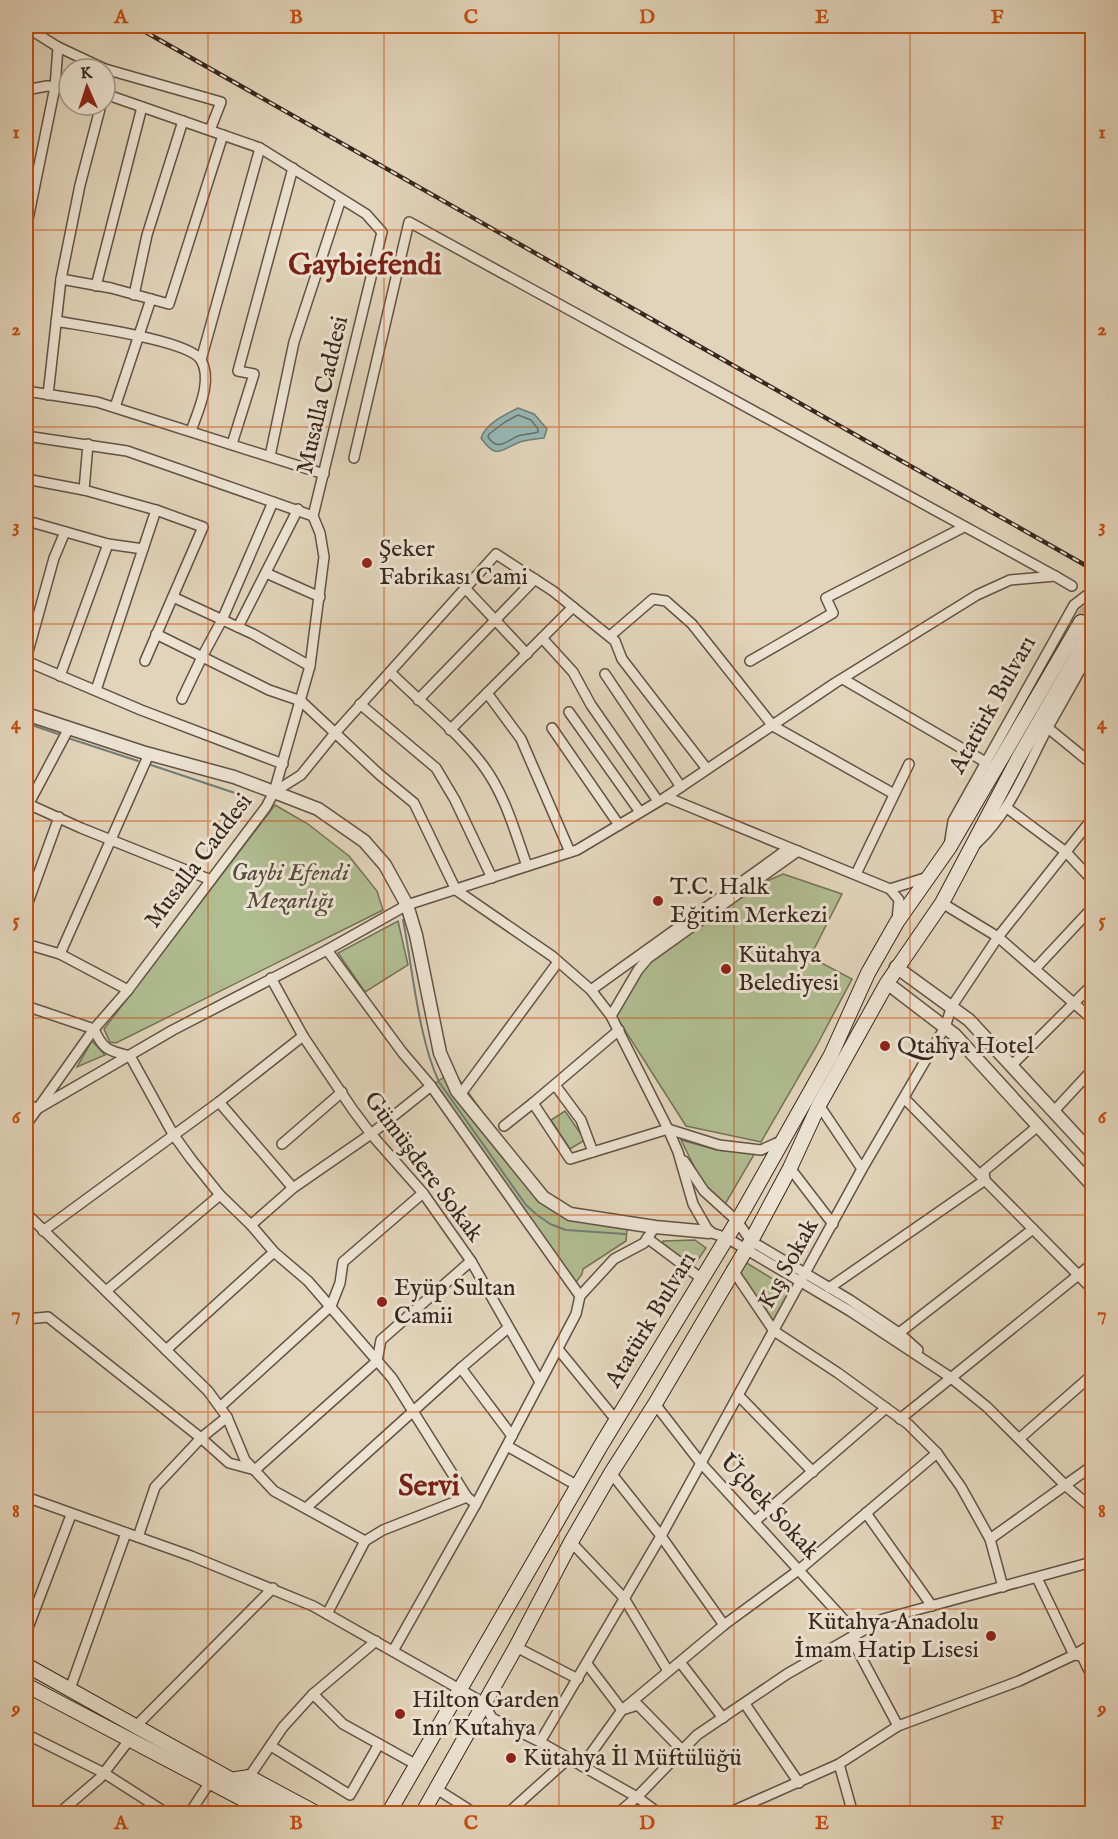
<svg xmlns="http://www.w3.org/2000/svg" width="1118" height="1839" viewBox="0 0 1118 1839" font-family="'IM FELL English',serif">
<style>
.green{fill:#b0bd91;stroke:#747258;stroke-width:1.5}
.water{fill:#95b7b4;stroke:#707d78;stroke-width:1.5}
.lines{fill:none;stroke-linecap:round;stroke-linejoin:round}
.shore{stroke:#666f69;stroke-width:1.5}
.stream{stroke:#707d78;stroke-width:2}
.secondary-tunnel{stroke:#c0b19b;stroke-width:14;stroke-dasharray:14 7;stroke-linecap:butt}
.minor-casing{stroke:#625245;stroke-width:12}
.tertiary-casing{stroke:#625245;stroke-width:15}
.secondary-casing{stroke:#38271e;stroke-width:16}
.minor{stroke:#ece3d2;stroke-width:9}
.tertiary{stroke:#ece3d2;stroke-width:12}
.secondary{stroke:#ece3d2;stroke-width:14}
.rail-casing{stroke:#38271e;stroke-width:4.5}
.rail{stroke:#ece3d2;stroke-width:2;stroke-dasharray:7;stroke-linecap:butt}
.grid{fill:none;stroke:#c54f10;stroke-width:1.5;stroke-opacity:0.55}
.poi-dot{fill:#8f2418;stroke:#ece3d2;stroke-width:2}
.labels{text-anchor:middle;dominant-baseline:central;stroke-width:6;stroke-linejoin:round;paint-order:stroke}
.street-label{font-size:24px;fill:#38271e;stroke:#ece3d2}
.poi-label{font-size:24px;fill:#38271e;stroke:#ece3d2;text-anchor:start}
.park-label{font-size:24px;font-style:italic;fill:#564c3b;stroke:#ece3d2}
.district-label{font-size:30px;font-weight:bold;fill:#7a1f14;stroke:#ece3d2}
.neatline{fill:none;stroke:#c54f10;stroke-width:2}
.grid-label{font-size:20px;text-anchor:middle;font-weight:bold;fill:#c54f10}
</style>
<rect width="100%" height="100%" fill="#e2d4ba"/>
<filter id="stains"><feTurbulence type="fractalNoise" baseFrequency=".00333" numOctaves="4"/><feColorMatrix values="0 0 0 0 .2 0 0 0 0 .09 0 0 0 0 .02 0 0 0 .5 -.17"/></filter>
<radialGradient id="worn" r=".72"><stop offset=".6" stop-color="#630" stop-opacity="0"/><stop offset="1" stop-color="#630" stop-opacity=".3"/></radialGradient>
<g class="green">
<polygon points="275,805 308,824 349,856 377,891 383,910 116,1043 110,1042 104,1029"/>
<polygon points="783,874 842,894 810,957 852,979 816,1047 761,1142 686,1126 614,1013 648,958 751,888"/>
<polygon points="398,921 408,965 365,992 338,953"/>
<polygon points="92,1041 105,1055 77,1067"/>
<polygon points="453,1071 543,1197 580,1213 628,1218 626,1241 583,1269 582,1274 574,1285 431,1086"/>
<polygon points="565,1111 585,1140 570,1149 551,1120"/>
<polygon points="681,1140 717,1150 755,1153 724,1206 703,1184"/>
<polygon points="695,1240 706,1248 693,1267 662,1246 663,1241"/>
<polygon points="745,1262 791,1290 773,1324 737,1274"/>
</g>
<path class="water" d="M518,408l16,6 13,15 -3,9c-7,1 -16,1 -24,4 -19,7 -23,19 -39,-4 5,-15 24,-23 37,-30z"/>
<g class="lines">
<path class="shore" d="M518,415l13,5 7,9v3c-6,2 -14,2 -20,4 -12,5 -20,16 -30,1l1,-3 16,-12z"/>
<g class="stream">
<polyline points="26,723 58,734"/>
<polyline points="71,739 138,761"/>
<polyline points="151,765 247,797"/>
<path d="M403,920c10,50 15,117 36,162l87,123 10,9 14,10 16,6 59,4"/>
</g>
<polyline class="secondary-tunnel" points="1081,622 1092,602"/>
<defs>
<g id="minor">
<polyline points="26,29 26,27 58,47 105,69"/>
<polyline points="105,69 221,102 210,130"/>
<polyline points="26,90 47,86 69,88"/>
<polyline points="26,229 55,87 58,47"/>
<polyline points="61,279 111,288 169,304 223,135"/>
<polyline points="96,286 142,107"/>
<polyline points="134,295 147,235 183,121"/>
<path d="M56,321c27,5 133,19 145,39 12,20 -3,51 -10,71"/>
<polyline points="201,360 260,148"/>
<polyline points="26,391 97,402 324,474"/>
<polyline points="48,395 61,279 80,185 101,105"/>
<polyline points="115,407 151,299"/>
<polyline points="26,436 127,451 313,516"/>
<polyline points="88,444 84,490 156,510 96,690"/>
<polyline points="232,444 254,374 238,371 293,168"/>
<polyline points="270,456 294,342 341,199"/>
<polyline points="354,458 409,222 1055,576"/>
<polyline points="26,479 84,490"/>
<polyline points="26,530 31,522 108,544 143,549"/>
<polyline points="266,573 320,597"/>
<polyline points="465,588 527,654"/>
<polyline points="173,597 253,634 310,666"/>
<polyline points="238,627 298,509"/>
<polyline points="156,634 269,690 301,701 380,775 414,803 456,890 552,956 591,990 611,1016 668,1129 678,1152 693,1204 709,1232 727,1238 850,1311 950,1377 987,1407 1066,1486 1092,1508"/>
<polyline points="610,636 653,599 666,601 692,624 773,726 894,794"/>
<polyline points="542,638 573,672 591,705 658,801"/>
<polyline points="26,659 54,558 65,532"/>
<polyline points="26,661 141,710 283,764"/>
<polyline points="145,661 203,527 156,510"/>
<polyline points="750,661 833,613 826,598 964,527"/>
<path d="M390,672c30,30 66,58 92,92 23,30 33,68 45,102"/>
<polyline points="605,674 681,787"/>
<polyline points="60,676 108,544"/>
<polyline points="843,679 987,763"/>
<polyline points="487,693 521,739 570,852"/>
<polyline points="182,699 202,657 222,620 273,502"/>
<polyline points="418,700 535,579"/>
<polyline points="360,704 436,768 455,800 492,878"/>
<polyline points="569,712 640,812"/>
<polyline points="552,728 619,825"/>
<polyline points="1048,728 1092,764"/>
<polyline points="450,730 573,607"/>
<polyline points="274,792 301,775 335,733 496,554 553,591 615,641 622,659 707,769"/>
<polyline points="666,797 890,889 899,900 897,920"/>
<polyline points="28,804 81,828 211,880"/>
<polyline points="27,807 69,728"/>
<polyline points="1007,808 1066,852 1092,880"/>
<polyline points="950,840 953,821 1074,605 1087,595 1092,595"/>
<path d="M977,843c33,-31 49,-74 70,-114 15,-27 31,-54 45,-81"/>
<polyline points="856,874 909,764"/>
<polyline points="890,889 928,877"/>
<polyline points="942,903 998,937 1092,1019"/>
<polyline points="26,908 59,817"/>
<polyline points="26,944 60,954 128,990"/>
<polyline points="327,950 402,1052 431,1086 580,1296 576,1314 476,1504 393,1651"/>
<polyline points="60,954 149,754"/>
<polyline points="1035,969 1092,908"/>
<polyline points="271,978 303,1036 353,1110 371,1134 423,1193 471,1261 540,1382"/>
<polyline points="591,990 789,848"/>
<path d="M26,1006l68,23c9,21 15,22 36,27l43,78 18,25 29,36 31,30 23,27 34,29 84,97 75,119 9,7"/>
<polyline points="611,1016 638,970 648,958 798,851"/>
<polyline points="619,1030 533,1103 570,1159 668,1129 719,1145 761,1150 783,1140"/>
<polyline points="1012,1065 1092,985"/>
<polyline points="555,1085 581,1120 593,1152"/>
<polyline points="460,1095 558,962"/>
<polyline points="905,1099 1092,1289"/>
<polyline points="219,1102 293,1188"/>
<polyline points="26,1103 37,1109 173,1030 327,950 407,905 577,850 666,797 835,683 977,595 1010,580 1055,576 1072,586"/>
<polyline points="819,1105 862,1169"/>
<polyline points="1054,1111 1092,1070"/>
<polyline points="26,1125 94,1029 128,990 266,807 274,792 310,666 324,557 320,533 313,516 382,232 366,214 260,148 105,94"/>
<polyline points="504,1126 533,1103"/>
<polyline points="282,1144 342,1092"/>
<polyline points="684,1161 704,1191 737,1221 751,1241 850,1300 899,1333 918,1350"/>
<polyline points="790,1168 833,1224"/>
<polyline points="26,1213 208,1391 227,1417 245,1460 274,1491 365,1541"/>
<polyline points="251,1225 293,1188 371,1134 431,1086"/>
<polyline points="43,1231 219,1102 303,1036"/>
<polyline points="647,1238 702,1279"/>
<polyline points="732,1269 774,1331 838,1373 908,1424 937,1453 961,1487 990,1539 1003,1587"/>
<polyline points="829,1288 985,1180 984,1171 1038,1126"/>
<polyline points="106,1291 220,1195"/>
<polyline points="580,1296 614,1259 644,1243 655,1227"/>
<polyline points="26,1319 48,1317 201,1438 229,1463 255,1470 377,1361 381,1340 471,1261"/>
<polyline points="899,1333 1033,1229"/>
<polyline points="558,1349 616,1420"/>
<polyline points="166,1350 274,1252"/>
<polyline points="461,1368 512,1436"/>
<polyline points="739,1396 813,1472"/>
<polyline points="655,1404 700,1462 857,1634"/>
<polyline points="220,1407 331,1306 340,1283 343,1262 423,1193"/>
<polyline points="900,1419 1092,1264"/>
<polyline points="1020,1438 1092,1375"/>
<polyline points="507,1446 578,1486"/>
<polyline points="611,1473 661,1536 724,1625"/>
<polyline points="26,1497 191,1556 313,1606 484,1703 492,1718 540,1742 637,1797 617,1814"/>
<polyline points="306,1508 461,1368 508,1328"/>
<polyline points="866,1513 932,1606"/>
<polyline points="755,1521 886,1408"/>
<polyline points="138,1537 155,1487 201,1438 227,1417"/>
<polyline points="990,1539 1092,1466"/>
<polyline points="571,1542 624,1598 668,1671"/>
<polyline points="1037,1578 1074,1655 1082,1656 1092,1677"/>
<polyline points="327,1614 365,1541 383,1530 467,1497"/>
<polyline points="26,1633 71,1515"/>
<polyline points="851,1638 898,1726"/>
<polyline points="516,1647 578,1679"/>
<polyline points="680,1662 723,1718"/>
<polyline points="587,1664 622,1710 638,1705 683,1751"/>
<polyline points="70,1689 126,1533"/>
<polyline points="313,1694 343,1724 415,1764"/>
<polyline points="745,1704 799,1783"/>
<polyline points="136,1726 273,1588"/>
<polyline points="26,1734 104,1773 168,1814"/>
<polyline points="540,1742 661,1536 862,1169 945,1027 952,1006 998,937 1092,819"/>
<polyline points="271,1746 350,1795 379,1744"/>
<polyline points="839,1764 853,1814"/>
<polyline points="582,1766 622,1710 724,1625 800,1569 937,1453"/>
<polyline points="249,1777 283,1727 313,1694 376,1641"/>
<polyline points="435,1788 476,1814"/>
<polyline points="58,1814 100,1778 130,1739"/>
<polyline points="189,1814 210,1782"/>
<polyline points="507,1814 568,1759"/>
<polyline points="660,1814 637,1797 697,1735 787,1674 883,1619 1092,1562"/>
<polyline points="726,1814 839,1764 898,1726 1019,1681 1074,1655 1092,1644"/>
</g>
<g id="tertiary">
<polyline points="26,714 142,752 234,777 274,792 318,809 364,841 385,865 407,905 416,935 440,1053 457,1091 543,1197 570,1214 655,1227 709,1232"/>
<polyline points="896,967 969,1020 1092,1153"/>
<polyline points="887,983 955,1035 1092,1185"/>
</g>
<g id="secondary">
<polyline points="26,1665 293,1814"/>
<polyline points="26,1685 271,1814"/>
<polyline points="230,1780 249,1777 318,1814"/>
<polyline points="388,1814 600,1447 742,1213 831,1055 868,973 897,922 949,848 1081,622"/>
<polyline points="422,1814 516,1647 571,1542 611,1473 655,1404 751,1241 790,1168 819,1105 887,983 942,903 1019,757 1092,630"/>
</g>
</defs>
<use href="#minor" class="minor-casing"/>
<use href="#tertiary" class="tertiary-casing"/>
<use href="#secondary" class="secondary-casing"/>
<use href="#minor" class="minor"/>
<use href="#tertiary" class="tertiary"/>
<use href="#secondary" class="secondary"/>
<defs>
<polyline id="rail" points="135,26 1092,569"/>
</defs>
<use href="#rail" class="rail-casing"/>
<use href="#rail" class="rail"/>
</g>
<path class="grid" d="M208,26v1788M384,26v1788M559,26v1788M734,26v1788M910,26v1788M26,230h1066M26,427h1066M26,624h1066M26,821h1066M26,1018h1066M26,1215h1066M26,1412h1066M26,1609h1066"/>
<g class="poi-dot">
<circle cx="367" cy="563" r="6"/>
<circle cx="658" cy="901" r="6"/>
<circle cx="726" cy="969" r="6"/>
<circle cx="885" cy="1046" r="6"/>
<circle cx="382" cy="1302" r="6"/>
<circle cx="991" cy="1636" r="6"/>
<circle cx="400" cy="1714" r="6"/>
<circle cx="511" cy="1758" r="6"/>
</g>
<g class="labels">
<g class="street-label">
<text transform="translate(323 395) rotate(-77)">Musalla Caddesi</text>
<text transform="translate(993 705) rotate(-61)">Atatürk Bulvarı</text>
<text transform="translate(199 861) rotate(-53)">Musalla Caddesi</text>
<text transform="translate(423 1167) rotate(53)">Gümüşdere Sokak</text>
<text transform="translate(789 1264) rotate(-61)">Kış Sokak</text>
<text transform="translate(651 1320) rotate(-59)">Atatürk Bulvarı</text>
<text transform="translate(769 1507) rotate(47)">Üçbek Sokak</text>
</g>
<g class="poi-label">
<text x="379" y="549">Şeker<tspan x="379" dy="28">Fabrikası Cami</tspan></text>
<text x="670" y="887">T.C. Halk<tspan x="670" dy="28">Eğitim Merkezi</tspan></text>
<text x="738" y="955">Kütahya<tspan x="738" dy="28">Belediyesi</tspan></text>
<text x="897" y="1046">Qtahya Hotel</text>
<text x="394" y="1288">Eyüp Sultan<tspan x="394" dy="28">Camii</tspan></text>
<text x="979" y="1622" text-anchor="end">Kütahya Anadolu<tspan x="979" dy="28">İmam Hatip Lisesi</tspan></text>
<text x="412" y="1700">Hilton Garden<tspan x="412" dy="28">Inn Kutahya</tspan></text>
<text x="523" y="1758">Kütahya İl Müftülüğü</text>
</g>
<g class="park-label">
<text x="290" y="873">Gaybi Efendi<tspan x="290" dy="28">Mezarlığı</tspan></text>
</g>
<g class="district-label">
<text x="365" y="266">Gaybiefendi</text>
<text x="429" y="1487">Servi</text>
</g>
</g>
<rect width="1118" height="1839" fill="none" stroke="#e2d4ba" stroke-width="66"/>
<g transform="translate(87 87) rotate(357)"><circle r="28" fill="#ece3d2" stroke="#a4988a" stroke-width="1.5"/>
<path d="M0-4.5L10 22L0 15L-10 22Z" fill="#8f2418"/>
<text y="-9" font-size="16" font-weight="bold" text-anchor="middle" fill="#38271e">K</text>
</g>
<rect x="33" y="33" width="1052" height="1773" class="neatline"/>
<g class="grid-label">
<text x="121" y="23">A</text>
<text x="296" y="23">B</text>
<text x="471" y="23">C</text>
<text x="647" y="23">D</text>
<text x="822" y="23">E</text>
<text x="997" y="23">F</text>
<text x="16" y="138">1</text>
<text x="1102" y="138">1</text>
<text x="16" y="335">2</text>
<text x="1102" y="335">2</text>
<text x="16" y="532">3</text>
<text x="1102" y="532">3</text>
<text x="16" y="729">4</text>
<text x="1102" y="729">4</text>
<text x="16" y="926">5</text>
<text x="1102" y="926">5</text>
<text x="16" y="1123">6</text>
<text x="1102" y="1123">6</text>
<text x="16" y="1320">7</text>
<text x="1102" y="1320">7</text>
<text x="16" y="1517">8</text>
<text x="1102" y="1517">8</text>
<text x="16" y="1714">9</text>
<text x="1102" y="1714">9</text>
<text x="121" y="1829">A</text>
<text x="296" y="1829">B</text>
<text x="471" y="1829">C</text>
<text x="647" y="1829">D</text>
<text x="822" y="1829">E</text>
<text x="997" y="1829">F</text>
</g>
<rect width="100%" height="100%" filter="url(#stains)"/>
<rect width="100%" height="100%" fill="url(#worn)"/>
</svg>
